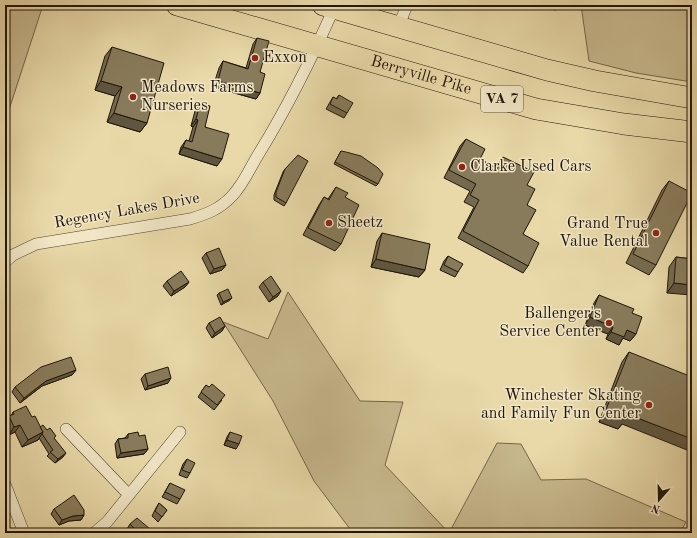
<svg xmlns="http://www.w3.org/2000/svg" width="697" height="538" viewBox="0 0 697 538" font-family="'Old Standard TT',serif">
<style>
.green{fill:#c7b88d;stroke:#73664a}
.lines{fill:none;stroke-linecap:round;stroke-linejoin:round}
.street-casing{stroke:#524630;stroke-width:12}
.highway-casing{stroke:#1f1508;stroke-width:22}
.street{stroke:#f1e6c6;stroke-width:11}
.highway{stroke:#e9d9a8;stroke-width:21}
.wall{fill:#756a4e;stroke:#1f1508}
.shaded-wall{fill:#5f5640;stroke:#1f1508}
.building{fill:#887b5b;stroke:#1f1508}
.poi-dot{fill:#8f2418;stroke:#f1e6c6;stroke-width:1.5}
.labels{text-anchor:middle;dominant-baseline:central;stroke-width:3;stroke-linejoin:round;paint-order:stroke}
.shield{fill:#f1e6c6;stroke:#5e5441;stroke-width:1}
.shield-label{font-size:15px;font-weight:bold;fill:#1f1508}
.poi-label{font-size:16px;fill:#1f1508;stroke:#f1e6c6;text-anchor:start}
.street-label{font-size:16px;fill:#1f1508;stroke:#f1e6c6}
</style>
<rect width="100%" height="100%" fill="#e9d9a8"/>
<filter id="stains"><feTurbulence type="fractalNoise" baseFrequency=".005" numOctaves="4"/><feColorMatrix values="0 0 0 0 .2 0 0 0 0 .09 0 0 0 0 .02 0 0 0 .5 -.17"/></filter>
<radialGradient id="worn" r=".72"><stop offset=".6" stop-color="#630" stop-opacity="0"/><stop offset="1" stop-color="#630" stop-opacity=".3"/></radialGradient>
<g class="green">
<polygon points="5,5 43,5 5,122"/>
<polygon points="581,5 692,5 692,82 636,73 589,61"/>
<polygon points="288,292 360,401 403,402 385,465 449,533 497,443 521,444 541,480 586,479 686,522 680,533 353,533 314,481 273,401 223,322 268,339"/>
</g>
<g class="lines">
<defs>
<g id="street">
<polyline points="398,28 407,5"/>
<path d="M5,262l8,-7 23,-11 154,-25c17,-5 30,-10 42,-23 11,-11 18,-28 26,-41 29,-47 54,-97 76,-147"/>
<polyline points="66,429 129,495"/>
<polyline points="5,484 24,533"/>
<polyline points="94,533 107,522 180,432"/>
</g>
<g id="highway">
<path id="s1" d="M177,5l359,104 88,15 68,8"/>
<polyline points="323,5 547,70 595,81 692,98"/>
</g>
</defs>
<use href="#street" class="street-casing"/>
<use href="#highway" class="highway-casing"/>
<use href="#street" class="street"/>
<use href="#highway" class="highway"/>
</g>
<g class="wall">
<polygon points="257,38 260,72 260,93 256,99 213,87 219,68 223,61 246,68 253,44"/>
<polygon points="112,47 147,123 140,132 107,122 115,96 95,90 105,56"/>
<polygon points="339,95 347,113 344,118 326,109 333,97 336,99"/>
<polygon points="200,104 205,127 217,166 179,154 181,147 186,140 189,141 193,127 191,126 195,111"/>
<polygon points="466,139 480,159 496,168 503,157 527,185 527,205 523,234 528,266 523,273 458,238 474,207 464,202 470,191 444,178 460,146"/>
<polygon points="341,151 378,184 376,186 334,164"/>
<polygon points="285,169 286,203 284,206 274,200 274,195 283,172"/>
<polygon points="669,181 656,265 649,275 626,263 662,190"/>
<polygon points="336,187 345,197 341,244 335,251 303,235 319,205 324,197 328,199"/>
<polygon points="382,233 425,270 419,277 371,267 377,241"/>
<polygon points="206,253 226,265 222,270 210,274 202,258"/>
<polygon points="448,256 458,272 455,277 440,270 444,261"/>
<polygon points="676,257 692,259 667,293 669,267"/>
<polygon points="167,281 189,282 185,287 171,296 163,286"/>
<polygon points="263,282 278,296 269,302 259,287"/>
<polygon points="219,293 232,298 230,300 221,305 217,295"/>
<polygon points="599,295 632,313 636,334 630,341 623,338 619,345 606,339 608,334 585,325 594,303"/>
<polygon points="209,323 225,326 222,331 212,338 206,328"/>
<polygon points="629,352 622,424 618,429 599,422 622,362"/>
<polygon points="76,370 72,375 42,386 20,403 12,392 15,387"/>
<polygon points="145,374 168,383 145,390 141,379"/>
<polygon points="206,385 222,400 214,410 198,397"/>
<polygon points="13,412 32,417 40,427 54,438 63,457 55,463 47,456 49,454 39,438 38,440 22,447 15,432 9,435 5,426 5,422 9,416 11,416"/>
<polygon points="230,432 236,449 224,445 227,437"/>
<polygon points="128,434 139,436 148,449 144,454 117,458 115,444 118,439 125,438"/>
<polygon points="187,459 190,473 187,478 179,475 183,464"/>
<polygon points="170,483 180,499 177,504 162,497"/>
<polygon points="159,503 167,510 158,522 152,516 156,508"/>
<polygon points="54,509 84,515 81,520 69,521 59,525 51,514"/>
<polygon points="130,524 150,529 148,533 130,533 127,529"/>
</g>
<g class="shaded-wall">
<polygon points="544,5 559,5 556,10 543,7"/>
<polygon points="101,81 122,87 115,96 95,90"/>
<polygon points="218,81 260,93 256,99 213,87"/>
<polygon points="114,113 147,123 140,132 107,122"/>
<polygon points="196,119 198,120 193,127 191,126"/>
<polygon points="183,147 222,159 217,166 179,154"/>
<polygon points="376,259 425,270 419,277 371,267"/>
<polygon points="226,265 222,270 210,274 214,269"/>
<polygon points="189,282 185,287 171,296 174,291"/>
<polygon points="674,283 692,285 692,295 667,293"/>
<polygon points="281,291 278,296 269,302 273,297"/>
<polygon points="232,298 230,300 221,305 223,302"/>
<polygon points="590,317 613,327 608,334 585,325"/>
<polygon points="225,326 222,331 212,338 215,333"/>
<polygon points="627,330 636,334 630,341 623,338 619,345 606,339 611,332"/>
<polygon points="76,370 72,375 42,386 20,403 24,398 46,381"/>
<polygon points="171,378 168,383 145,390 148,386"/>
<polygon points="605,412 627,414 692,439 692,452 622,424 618,429 599,422"/>
<polygon points="20,425 15,432 9,435 14,427"/>
<polygon points="43,432 38,440 22,447 28,440"/>
<polygon points="227,440 239,444 236,449 224,445"/>
<polygon points="148,449 144,454 117,458 121,453"/>
<polygon points="66,453 63,457 55,463 58,459"/>
<polygon points="84,515 81,520 69,521 59,525 62,520 73,516"/>
</g>
<g class="building">
<polygon points="257,38 269,41 260,72 265,74 260,93 218,81 223,61 248,69"/>
<polygon points="112,47 164,63 147,123 114,113 122,87 101,81"/>
<polygon points="339,95 353,103 347,113 330,104 333,97 337,99"/>
<polygon points="200,104 210,106 205,127 229,134 222,159 183,147 186,140 192,142 198,120 196,119"/>
<polygon points="466,139 485,149 480,159 497,169 503,157 534,172 527,185 535,189 527,205 536,210 523,234 539,243 528,266 463,231 479,200 470,195 476,184 449,170"/>
<polygon points="341,151 346,152 361,156 378,168 383,174 378,184 335,162"/>
<polygon points="298,155 308,161 286,203 276,197 276,192 285,169"/>
<polygon points="669,181 692,193 656,265 633,254"/>
<polygon points="336,187 348,193 345,197 359,205 341,244 308,228 324,197 329,200"/>
<polygon points="382,233 430,244 425,270 376,259"/>
<polygon points="219,248 226,265 214,269 206,253"/>
<polygon points="448,256 463,264 458,272 444,265"/>
<polygon points="676,257 692,259 692,285 674,283"/>
<polygon points="181,271 189,282 174,291 167,281"/>
<polygon points="271,276 281,291 273,297 263,282"/>
<polygon points="228,289 232,298 223,302 219,293"/>
<polygon points="599,295 634,309 632,313 642,317 636,334 627,330 624,337 611,332 613,327 590,317"/>
<polygon points="220,317 225,326 215,333 209,323"/>
<polygon points="629,352 692,377 692,439 627,414 625,420 605,412"/>
<polygon points="71,357 76,370 46,381 24,398 15,387 41,367"/>
<polygon points="168,367 171,378 148,386 145,374"/>
<polygon points="212,384 225,395 217,405 201,392 206,385 209,387"/>
<polygon points="26,406 32,417 35,416 43,432 28,440 20,425 14,427 9,416 14,414 13,412"/>
<polygon points="43,425 47,430 50,428 56,436 54,438 66,453 58,459 50,452 53,450 42,434 43,432 40,427"/>
<polygon points="138,432 139,436 145,435 148,449 121,453 118,439 128,438 128,434"/>
<polygon points="230,432 242,436 239,444 227,440"/>
<polygon points="187,459 195,463 190,473 182,470"/>
<polygon points="170,483 185,490 180,499 165,492"/>
<polygon points="74,495 84,510 84,515 73,516 62,520 54,509"/>
<polygon points="159,503 167,510 162,517 155,511"/>
<polygon points="137,518 150,529 147,533 139,533 130,524"/>
</g>
<g class="poi-dot">
<circle cx="255" cy="58" r="4"/>
<circle cx="133" cy="97" r="4"/>
<circle cx="462" cy="167" r="4"/>
<circle cx="329" cy="223" r="4"/>
<circle cx="656" cy="233" r="4"/>
<circle cx="609" cy="323" r="4"/>
<circle cx="649" cy="405" r="4"/>
</g>
<g class="labels">
<rect class="shield" x="481" y="86" width="42" height="26" rx="3"/>
<g class="shield-label">
<text x="502" y="99">VA 7</text>
</g>
<g class="poi-label">
<text x="263" y="58">Exxon</text>
<text x="141" y="88">Meadows Farms<tspan x="141" dy="18">Nurseries</tspan></text>
<text x="470" y="167">Clarke Used Cars</text>
<text x="337" y="223">Sheetz</text>
<text x="648" y="224" text-anchor="end">Grand True<tspan x="648" dy="18">Value Rental</tspan></text>
<text x="601" y="314" text-anchor="end">Ballenger's<tspan x="601" dy="18">Service Center</tspan></text>
<text x="641" y="396" text-anchor="end">Winchester Skating<tspan x="641" dy="18">and Family Fun Center</tspan></text>
</g>
<g class="street-label">
<text stroke="none"><textPath href="#s1" startOffset="254">Berryville Pike</textPath></text>
<text transform="translate(127 211) rotate(-10)">Regency Lakes Drive</text>
</g>
</g>
<rect width="697" height="538" fill="none" stroke="#e9d9a8" stroke-width="20"/>
<rect x="6" y="6" width="685" height="526" fill="none" stroke="#1f1508" stroke-width="2"/>
<rect x="10" y="10" width="677" height="518" fill="none" stroke="#1f1508"/>
<g transform="translate(659 500) rotate(200)" stroke="#f1e6c6" stroke-width="3" paint-order="stroke">
<path d="M0-3L7 15L0 10L-7 15Z" fill="#1f1508"/>
<text y="-6" font-size="11" font-weight="bold" text-anchor="middle" fill="#1f1508">N</text>
</g>
<rect width="100%" height="100%" filter="url(#stains)"/>
<rect width="100%" height="100%" fill="url(#worn)"/>
</svg>
